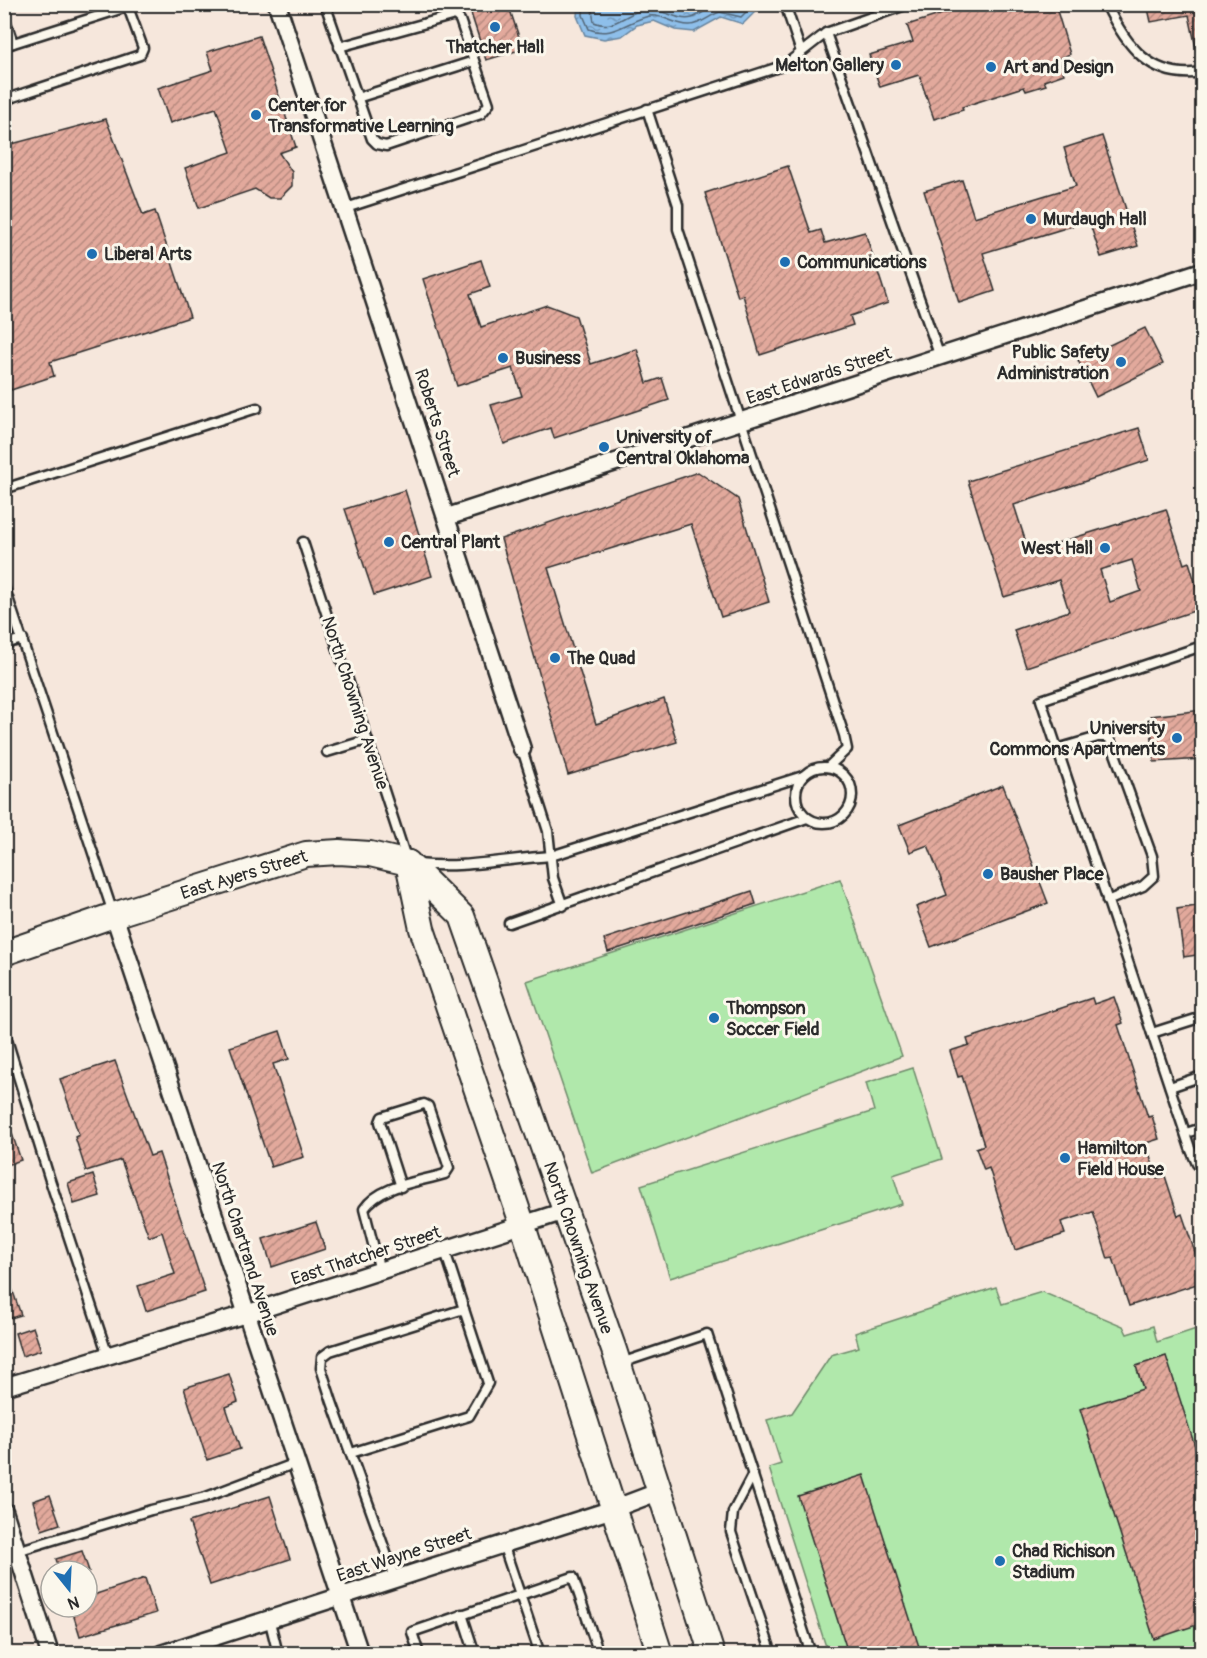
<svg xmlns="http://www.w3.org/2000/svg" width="1207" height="1658" viewBox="0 0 1207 1658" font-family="Pangolin,sans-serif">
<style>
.green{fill:#b0e8ab;stroke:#6e8a6b;stroke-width:1.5}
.water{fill:url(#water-ripples);stroke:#66849e;stroke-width:1.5}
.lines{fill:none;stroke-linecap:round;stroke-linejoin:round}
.shore{stroke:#536677;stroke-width:1.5}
.building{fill:url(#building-hatch);stroke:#2b2b2b;stroke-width:1.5;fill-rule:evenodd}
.lane-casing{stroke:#2b2b2b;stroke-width:13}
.street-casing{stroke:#2b2b2b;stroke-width:21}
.secondary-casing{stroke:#2b2b2b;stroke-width:28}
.lane{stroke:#fbf7ec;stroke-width:8}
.street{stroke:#fbf7ec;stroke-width:16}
.secondary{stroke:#fbf7ec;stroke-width:24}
.poi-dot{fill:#1f6fb2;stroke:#fbf7ec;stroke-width:2}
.labels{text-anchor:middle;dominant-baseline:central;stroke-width:6;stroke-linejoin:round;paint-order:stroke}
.poi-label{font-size:18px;font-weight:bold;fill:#2b2b2b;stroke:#fbf7ec;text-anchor:start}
.street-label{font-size:18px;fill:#2b2b2b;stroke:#fbf7ec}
</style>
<defs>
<pattern id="water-ripples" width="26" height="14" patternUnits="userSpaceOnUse" patternTransform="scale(1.5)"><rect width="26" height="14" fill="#8ebfea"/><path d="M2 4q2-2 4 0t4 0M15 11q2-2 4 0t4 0" fill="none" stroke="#749bbe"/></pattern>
<pattern id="building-hatch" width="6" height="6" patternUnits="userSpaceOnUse" patternTransform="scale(1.5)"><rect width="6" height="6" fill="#e2a99c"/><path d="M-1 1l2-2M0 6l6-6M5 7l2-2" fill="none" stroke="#b78a7f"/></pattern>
</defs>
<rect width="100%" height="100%" fill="#f6e7dc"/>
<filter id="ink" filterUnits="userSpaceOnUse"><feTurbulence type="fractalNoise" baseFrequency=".0167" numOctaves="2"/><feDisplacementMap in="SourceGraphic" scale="12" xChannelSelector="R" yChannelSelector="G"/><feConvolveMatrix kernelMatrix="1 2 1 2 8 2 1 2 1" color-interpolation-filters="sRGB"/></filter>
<g filter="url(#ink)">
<g class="green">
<polygon points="840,879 902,1056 592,1173 527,981"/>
<polygon points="913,1068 942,1159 893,1175 902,1204 670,1278 641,1185 874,1111 866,1083"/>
<polygon points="996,1287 1002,1304 1042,1292 1123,1326 1127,1334 1153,1326 1157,1342 1202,1327 1202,1653 828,1653 769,1468 781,1464 767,1420 792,1413 831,1355 859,1347 855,1333"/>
</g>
<polygon class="water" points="578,5 578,4 756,5 755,12 743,24 721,17 694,32 675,30 654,21 637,25 622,36 604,39 585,35 577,16"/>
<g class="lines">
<g class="shore">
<path d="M584,4l-1,11 6,14c24,10 38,-9 61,-13 13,-2 26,10 40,9 10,0 20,-10 30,-13l21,5 8,-8 1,-5"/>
<path d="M591,4l3,18c19,9 30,-8 48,-12 21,-4 33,12 50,8 8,-3 17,-10 25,-14"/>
</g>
</g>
<g class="building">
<polygon points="468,4 508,4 523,49 486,60"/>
<polygon points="975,4 1055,4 1070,54 1059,59 1064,74 1044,81 1046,85 1026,91 1024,87 962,107 963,110 934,119 919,75 880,87 869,55 913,42 907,25"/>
<polygon points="1147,4 1203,4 1203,47 1196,48 1189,15 1151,22"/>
<polygon points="259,36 296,147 279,153 292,172 292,186 280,198 269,198 255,189 199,208 185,168 231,152 216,108 170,123 158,88 213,70 207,52"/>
<polygon points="106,119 143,215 155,211 190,317 50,362 54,376 11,390 4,370 4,146"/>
<polygon points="1102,136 1138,246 1101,257 1089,221 983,253 995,291 959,303 924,191 962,180 974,217 1076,186 1064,148"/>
<polygon points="788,166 811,233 821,230 825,243 865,232 888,303 850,316 853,325 760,355 743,295 738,297 705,193"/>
<polygon points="481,260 490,287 470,294 481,327 547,305 576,316 591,364 637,349 647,383 662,378 669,400 554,438 551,428 504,444 491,405 522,396 513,368 457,386 423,279"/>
<polygon points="1145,328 1163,364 1096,397 1078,360"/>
<path d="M1139,428l10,32 -135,45 15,47 137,-43 18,55 5,-2 14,46 -177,59 -12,-37 55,-19 -10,-31 -55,17 -36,-116zM1132,560l9,31 -31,11 -10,-32z"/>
<polygon points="698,472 738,499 769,602 721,617 691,524 548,568 596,724 664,699 677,742 568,775 501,539"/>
<polygon points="405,490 432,576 374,595 345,509"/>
<polygon points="1203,710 1203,759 1154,762 1150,716"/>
<polygon points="1003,785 1048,903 931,947 916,907 947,895 928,845 910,852 899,825"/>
<polygon points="752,891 756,904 608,952 604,939"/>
<polygon points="1203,905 1203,954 1184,957 1177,909"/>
<polygon points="1114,997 1123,1023 1118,1025 1148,1117 1152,1116 1159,1139 1146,1143 1157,1178 1165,1176 1178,1216 1182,1214 1203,1276 1203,1282 1129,1306 1113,1258 1108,1259 1093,1212 1061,1222 1065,1234 1015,1250 989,1168 984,1170 976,1148 984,1145 962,1076 958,1077 950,1051 969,1045 967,1039 1092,998 1094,1004"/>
<polygon points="280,1031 289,1059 273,1064 304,1157 271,1167 230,1047"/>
<polygon points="115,1061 150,1156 159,1153 205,1292 146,1311 138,1286 175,1274 162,1232 149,1237 121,1160 86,1171 75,1137 79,1135 60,1079"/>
<polygon points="7,1119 21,1160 4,1166 4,1120"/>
<polygon points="93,1175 100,1196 74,1204 68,1183"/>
<polygon points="316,1222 325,1249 272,1267 263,1239"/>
<polygon points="4,1274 7,1274 21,1315 4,1320"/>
<polygon points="33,1327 41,1350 22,1356 15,1333"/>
<polygon points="1166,1356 1203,1471 1203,1623 1154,1639 1080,1409 1143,1389 1136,1366"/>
<polygon points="229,1374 238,1402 226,1407 240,1449 207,1460 184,1388"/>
<polygon points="864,1475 921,1653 848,1653 798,1496"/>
<polygon points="50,1495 60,1524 42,1530 33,1501"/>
<polygon points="270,1496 290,1559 210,1585 189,1522"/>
<polygon points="82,1551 89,1571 60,1571 56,1559"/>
<polygon points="145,1578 156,1613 80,1636 71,1607 87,1607 87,1597"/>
</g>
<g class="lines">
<defs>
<g id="lane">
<polyline points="325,4 372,139 377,144 386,146 481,114 489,104 460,20 455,15 339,47"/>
<polyline points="785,4 801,52"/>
<path d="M1106,4c20,42 45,76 96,68"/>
<polyline points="4,16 13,43"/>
<polyline points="826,33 940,357"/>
<polyline points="4,46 136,4"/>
<polyline points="357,98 474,61"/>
<polyline points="4,100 140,55 143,48 128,7"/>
<polyline points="647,109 678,205 678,229 844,735 847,749 828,767"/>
<polyline points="346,208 785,65 826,33 908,4"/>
<polyline points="4,489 257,408"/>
<polyline points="303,542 406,858"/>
<polyline points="4,586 113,913"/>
<polyline points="4,644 23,639"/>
<polyline points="1202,646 1041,700 1190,1148 1197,1164 1202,1168"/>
<polyline points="522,749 548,831 553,878 563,906"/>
<polyline points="1057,749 1098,737 1109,737 1152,856 1154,876 1143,886 1107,901"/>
<polyline points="327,752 367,740"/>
<circle cx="824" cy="795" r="28"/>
<path d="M418,864c45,5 88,-5 133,-8l252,-80"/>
<polyline points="509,923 807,818"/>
<polyline points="4,1030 49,1177 108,1356"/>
<polyline points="1152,1033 1202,1017"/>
<polyline points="1170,1087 1202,1076"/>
<polyline points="1186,1133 1202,1128"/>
<path d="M380,1271l-16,-62c16,-24 55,-27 81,-35l4,-6 -21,-62 -4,-2 -42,13 -2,5 21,65"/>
<polyline points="621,1363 707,1334 811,1654"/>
<polyline points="351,1453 469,1416 488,1383 445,1251"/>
<polyline points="753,1474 733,1512 731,1532 772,1654"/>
<polyline points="503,1544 540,1654"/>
<polyline points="17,1551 151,1510 206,1497 296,1463"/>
<polyline points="395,1578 332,1402 321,1368 322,1357 330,1351 464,1309"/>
<polyline points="462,1614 475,1654"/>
<polyline points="269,1618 278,1654"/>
<polyline points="419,1654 412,1632 573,1577 599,1654"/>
</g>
<g id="street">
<polyline points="277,4 522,749"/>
<polyline points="447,517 1202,271"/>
<polyline points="114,915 360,1654"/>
<polyline points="4,1387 246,1314 565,1211"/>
<polyline points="4,1511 50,1654"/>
<polyline points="161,1654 613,1509 658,1492"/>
</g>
<g id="secondary">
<polyline points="408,863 462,916 614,1350 712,1654"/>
<polyline points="408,863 422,929 523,1226 660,1654"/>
<polyline points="4,953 114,915 306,854 339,852 370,854 408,863"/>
</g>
</defs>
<use href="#lane" class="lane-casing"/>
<use href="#street" class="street-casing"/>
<use href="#secondary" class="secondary-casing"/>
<use href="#lane" class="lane"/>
<use href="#street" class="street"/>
<use href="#secondary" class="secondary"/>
</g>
</g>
<g class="poi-dot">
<circle cx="495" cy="27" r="6"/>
<circle cx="896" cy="65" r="6"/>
<circle cx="991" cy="67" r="6"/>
<circle cx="256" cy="115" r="6"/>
<circle cx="1031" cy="219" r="6"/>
<circle cx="92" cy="254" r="6"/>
<circle cx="785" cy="262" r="6"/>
<circle cx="503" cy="358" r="6"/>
<circle cx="1121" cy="362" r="6"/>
<circle cx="604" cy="447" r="6"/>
<circle cx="389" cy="542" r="6"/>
<circle cx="1105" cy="548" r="6"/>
<circle cx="555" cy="658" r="6"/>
<circle cx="1177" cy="738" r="6"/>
<circle cx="988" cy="874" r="6"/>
<circle cx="714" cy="1018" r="6"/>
<circle cx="1065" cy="1158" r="6"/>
<circle cx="1000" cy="1561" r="6"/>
</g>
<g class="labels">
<g class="poi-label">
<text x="495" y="47" text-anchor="middle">Thatcher Hall</text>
<text x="884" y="65" text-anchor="end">Melton Gallery</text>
<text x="1003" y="67">Art and Design</text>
<text x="268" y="105">Center for<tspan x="268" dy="21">Transformative Learning</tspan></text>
<text x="1043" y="219">Murdaugh Hall</text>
<text x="104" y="254">Liberal Arts</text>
<text x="797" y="262">Communications</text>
<text x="1109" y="352" text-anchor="end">Public Safety<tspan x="1109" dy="21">Administration</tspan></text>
<text x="515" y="358">Business</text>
<text x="616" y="437">University of<tspan x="616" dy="21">Central Oklahoma</tspan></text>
<text x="401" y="542">Central Plant</text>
<text x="1093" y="548" text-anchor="end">West Hall</text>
<text x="567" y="658">The Quad</text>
<text x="1165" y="728" text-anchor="end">University<tspan x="1165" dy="21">Commons Apartments</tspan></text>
<text x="1000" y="874">Bausher Place</text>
<text x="726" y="1008">Thompson<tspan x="726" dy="21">Soccer Field</tspan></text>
<text x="1077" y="1148">Hamilton<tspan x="1077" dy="21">Field House</tspan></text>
<text x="1012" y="1551">Chad Richison<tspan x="1012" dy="21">Stadium</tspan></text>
</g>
<g class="street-label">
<text transform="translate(819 376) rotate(-18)">East Edwards Street</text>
<text transform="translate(437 423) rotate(72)">Roberts Street</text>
<text transform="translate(355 703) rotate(72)">North Chowning Avenue</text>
<text transform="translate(244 875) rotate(-17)">East Ayers Street</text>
<text transform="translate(578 1248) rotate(71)">North Chowning Avenue</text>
<text transform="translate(245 1249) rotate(72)">North Chartrand Avenue</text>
<text transform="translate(366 1256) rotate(-18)">East Thatcher Street</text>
<text transform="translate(404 1555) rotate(-18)">East Wayne Street</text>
</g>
</g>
<rect width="1207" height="1658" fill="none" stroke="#fbf7ec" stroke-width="24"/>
<rect x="12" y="12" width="1183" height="1634" fill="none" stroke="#2b2b2b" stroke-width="2" filter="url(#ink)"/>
<g transform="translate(69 1589) rotate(162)"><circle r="28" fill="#fbf7ec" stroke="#a8a59f" stroke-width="1.5"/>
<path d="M0-4.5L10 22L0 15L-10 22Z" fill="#1f6fb2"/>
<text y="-9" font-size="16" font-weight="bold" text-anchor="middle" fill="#2b2b2b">N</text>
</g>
</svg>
